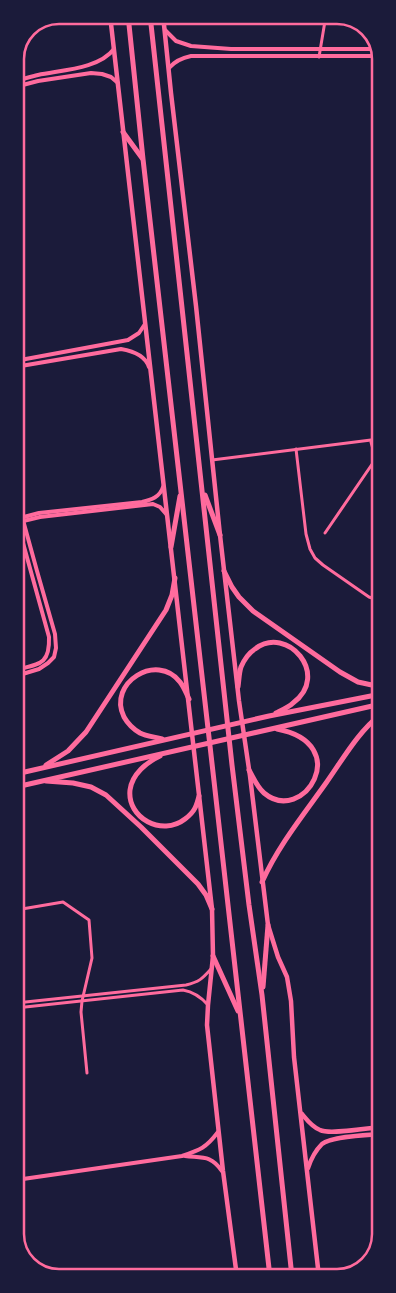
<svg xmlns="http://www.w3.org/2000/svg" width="396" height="1293" viewBox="0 0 396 1293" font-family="'Sofia Sans Condensed',sans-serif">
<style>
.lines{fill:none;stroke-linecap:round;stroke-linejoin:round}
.minor{stroke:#ff6b9d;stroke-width:3}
.tertiary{stroke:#ff6b9d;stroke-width:4}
.secondary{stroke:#ff6b9d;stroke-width:4.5}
.primary{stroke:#ff6b9d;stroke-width:5}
.trunk{stroke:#ff6b9d;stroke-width:5}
.rim{fill:none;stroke:#ff6b9d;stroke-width:2.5}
</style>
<rect width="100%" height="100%" fill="#1b1b3a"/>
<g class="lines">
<g class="minor">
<polyline points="319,57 326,15"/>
<polyline points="380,435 375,436 371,442 373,449 380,451"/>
<polyline points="296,449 306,534 310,549 315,558 323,565 369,597 381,601"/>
<polyline points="212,460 371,440"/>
<polyline points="325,533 377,457 378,452"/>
<polyline points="16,910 63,902 89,920 92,958 82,1001 81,1012 87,1073"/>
<path d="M16,1003l170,-18c13,-3 16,-6 25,-16"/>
<path d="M16,1008l167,-18c11,2 18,7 25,15"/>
</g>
<g class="tertiary">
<polyline points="165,30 176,41 191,46 231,49 380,49"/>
<path d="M169,68c6,-7 12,-10 22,-12h189"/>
<path d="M15,81c8,-2 15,-4 23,-6 23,-5 61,-6 76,-26"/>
<polyline points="15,87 38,81 91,73 102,74 111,77 118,83"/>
<polyline points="15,361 128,340 139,333 145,324"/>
<path d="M15,367l106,-18c12,2 24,6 28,18"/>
<polyline points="15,491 37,571 55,634 56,648 54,657 48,663 39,669 16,676"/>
<path d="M15,514l34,123c1,28 -10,27 -33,33"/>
<path d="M20,518l19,-5 103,-11c9,-2 18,-5 21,-15"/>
<polyline points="15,523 40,517 153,504 160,507 167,515"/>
<path d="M185,1156c18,2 26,-1 37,15"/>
<path d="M16,1180l166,-24c18,-6 24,-8 36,-24"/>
</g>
<g class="secondary">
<polyline points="110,15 212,909 213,956 208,1005 207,1025 223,1171 237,1277"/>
<polyline points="163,15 171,93 196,306 220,535 239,701 250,776 268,925 278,957 287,977 291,1001 294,1057 319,1277"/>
<path d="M302,1114c5,6 10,13 18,16 10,5 48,-2 61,-3"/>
<path d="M308,1168c3,-9 7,-17 14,-24 10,-8 45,-9 59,-10"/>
</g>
<g class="primary">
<polyline points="128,15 143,159 214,781 270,1277"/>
<polyline points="150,15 232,765 249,905 262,995 292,1277"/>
<polyline points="123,132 142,158"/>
<polyline points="205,495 220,535"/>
<polyline points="171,547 180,496"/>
<polyline points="213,956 238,1011"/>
<polyline points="263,987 268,925"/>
</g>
<g class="trunk">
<polyline points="224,571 232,587 239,597 253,611 340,672 358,682 381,687"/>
<path d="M238,687c1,-7 1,-14 3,-20 3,-7 8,-14 14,-18 32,-25 76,26 38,54 -4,4 -11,7 -17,10"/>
<path d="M162,739c-7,-2 -16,-3 -22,-6 -7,-4 -12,-9 -16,-16 -17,-34 33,-65 56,-35 4,5 6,11 9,17"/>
<path d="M160,756c-13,6 -28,18 -30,34 -3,28 32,47 55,29 4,-3 8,-7 10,-11 2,-4 3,-8 4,-12"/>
<polyline points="46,765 68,751 86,732 166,610 172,595 175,578"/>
<path d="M249,770c5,9 8,17 15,23 39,33 91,-49 13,-64"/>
<polyline points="16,774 269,716 381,694"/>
<polyline points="46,781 73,783 91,787 106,795 141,827 198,884 206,895 212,909"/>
<polyline points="16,787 381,704"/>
<path d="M262,882c16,-36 42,-68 64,-99 17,-24 32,-51 55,-69"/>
</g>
</g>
<path d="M0 0H396V1293H0ZM59 24H337A35 35 0 0 1 372 59V1234A35 35 0 0 1 337 1269H59A35 35 0 0 1 24 1234V59A35 35 0 0 1 59 24Z" fill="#1b1b3a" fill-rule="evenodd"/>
<path class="rim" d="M59 24H337A35 35 0 0 1 372 59V1234A35 35 0 0 1 337 1269H59A35 35 0 0 1 24 1234V59A35 35 0 0 1 59 24Z"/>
</svg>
